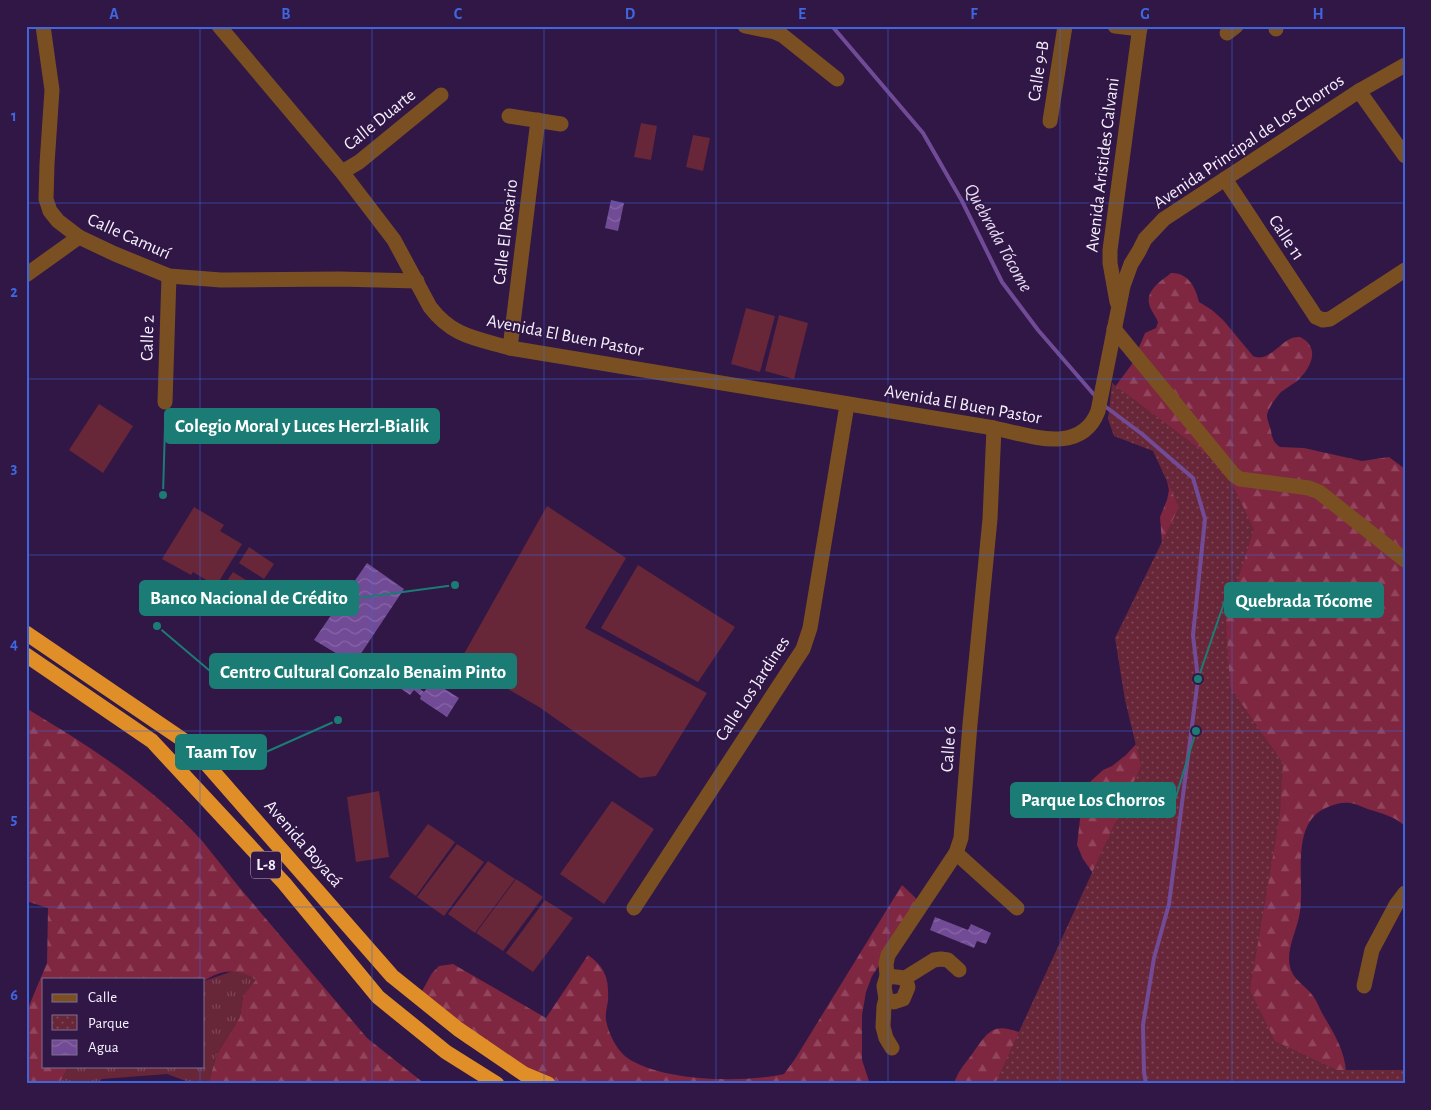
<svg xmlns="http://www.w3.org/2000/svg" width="1431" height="1110" viewBox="0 0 1431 1110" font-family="'Alegreya Sans',sans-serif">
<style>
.grass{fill:url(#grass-tufts)}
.forest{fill:url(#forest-firs)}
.park{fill:url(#park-dots)}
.garden{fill:#682639}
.water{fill:url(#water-waves)}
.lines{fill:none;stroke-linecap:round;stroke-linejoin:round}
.stream{stroke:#724b97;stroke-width:4}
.minor{stroke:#7a5022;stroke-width:15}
.highway{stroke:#e08e28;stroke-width:15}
.grid{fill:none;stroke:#3e66de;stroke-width:1;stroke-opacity:0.55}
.labels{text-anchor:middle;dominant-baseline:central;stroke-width:4;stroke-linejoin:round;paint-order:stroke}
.shield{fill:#301746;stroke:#bbafc6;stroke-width:1}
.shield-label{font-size:16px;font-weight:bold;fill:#f6f0fd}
.street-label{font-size:18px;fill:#f6f0fd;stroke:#301746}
.water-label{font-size:19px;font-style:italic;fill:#e8def4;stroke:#301746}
.leader{fill:none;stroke:#1b7c75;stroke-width:2}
.callout-dot{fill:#1b7c75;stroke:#301746;stroke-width:2}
.callout{fill:#1b7c75;stroke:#1b7c75;stroke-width:2}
.callout-label{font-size:19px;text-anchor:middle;font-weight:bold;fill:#fff}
.neatline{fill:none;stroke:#3e66de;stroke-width:2}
.grid-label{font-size:16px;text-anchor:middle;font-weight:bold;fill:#3e66de}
</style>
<defs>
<pattern id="grass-tufts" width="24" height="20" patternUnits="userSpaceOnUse" patternTransform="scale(1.25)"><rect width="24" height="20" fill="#682639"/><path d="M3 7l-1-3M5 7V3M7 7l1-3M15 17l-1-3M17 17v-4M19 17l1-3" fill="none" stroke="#7e4657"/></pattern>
<pattern id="forest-firs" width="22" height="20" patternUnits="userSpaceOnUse" patternTransform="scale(1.25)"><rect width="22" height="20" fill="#7f2641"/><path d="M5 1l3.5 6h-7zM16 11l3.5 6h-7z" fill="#92465d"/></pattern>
<pattern id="park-dots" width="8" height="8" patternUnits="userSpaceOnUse" patternTransform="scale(1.25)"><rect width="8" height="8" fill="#682639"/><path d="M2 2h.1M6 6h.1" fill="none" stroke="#7e4657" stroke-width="1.8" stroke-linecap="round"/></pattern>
<pattern id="water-waves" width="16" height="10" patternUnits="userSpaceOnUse" patternTransform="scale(1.25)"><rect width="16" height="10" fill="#724b97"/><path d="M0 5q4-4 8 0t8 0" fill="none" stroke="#8765a6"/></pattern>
</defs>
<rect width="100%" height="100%" fill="#301746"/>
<polygon class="grass" points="233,971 243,972 257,980 243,996 240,1017 217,1054 208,1084 194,1084 167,1074 102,1079 95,1084 59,1084 69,1066 204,1066 204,981"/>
<g class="forest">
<path d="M1171,273c17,-1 25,15 28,29l13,8 12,11 29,35c15,7 27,-14 39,-18 2,-1 5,-1 8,-1 22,11 10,32 -3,44 -5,4 -11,7 -16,11 -5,6 -13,16 -14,23 0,5 3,11 4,16 1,7 3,12 9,16l24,1 58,13 27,-4 16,12v357c-10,-9 -21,-12 -34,-16 -7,-2 -13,-6 -21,-7 -9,-1 -14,1 -22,4 -39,15 -23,72 -28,104 -2,19 -16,40 -9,59 3,10 16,17 22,26 4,5 6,11 9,17 12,21 28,44 23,71h-391c3,-11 9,-18 16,-27 16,-22 21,-38 53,-23l74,-155 -14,-20 -6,-14 6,-52 8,-12 12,-11 9,-4 14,-11 12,-13 24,-198 -2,-27 7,-17 2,-10 -7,-31 -47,-72 17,-23 13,-31 11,-5 2,-6c-2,-5 -6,-10 -8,-15 -6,-16 10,-25 21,-34z"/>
<path d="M26,708c63,38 128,79 177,134l36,45 128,151 58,46h-217l9,-30 23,-37 3,-21 13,-16c-16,-12 -35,-11 -52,1v-2h-160v87h25l-10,18h-33v-71l21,-50 1,-55 -22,-7z"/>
<path d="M902,885l19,18 -49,73 -6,16 -4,23v45l8,24h-334l-37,-20 -34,-21 -49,-41 16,-29 7,-7 14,-2 93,54 42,-63c18,13 21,24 20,46 -1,6 -3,13 -2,19 2,12 10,29 20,37 35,25 117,26 158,17l11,-15z"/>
</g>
<polygon class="park" points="1112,383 1224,467 1254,529 1226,618 1230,687 1283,763 1280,815 1250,990 1275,1041 1337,1070 1405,1070 1405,1084 995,1084 1141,766 1125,700 1115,638 1179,507 1153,451 1114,436 1108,419"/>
<g class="garden">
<polygon points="641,123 657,126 651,160 634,157"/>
<polygon points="693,135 710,138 703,171 686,167"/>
<polygon points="746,308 775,316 760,372 731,364"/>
<polygon points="779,315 808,323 794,379 765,371"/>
<polygon points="99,404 133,426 103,473 69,450"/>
<polygon points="547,506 626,558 585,628 707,693 656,776 640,778 539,707 460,661"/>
<polygon points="194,507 224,525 220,531 242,544 216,586 193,572 191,575 162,559"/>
<polygon points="249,547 274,564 264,579 239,563"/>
<polygon points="638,565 735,627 698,682 601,628"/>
<polygon points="233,572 259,588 249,603 223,587"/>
<polygon points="379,791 389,857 356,862 347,797"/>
<polygon points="612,801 654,829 604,904 560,874"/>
<polygon points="428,824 455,842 416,896 389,877"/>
<polygon points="457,844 484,862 444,916 417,897"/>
<polygon points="488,861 515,879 475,933 448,914"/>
<polygon points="516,879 543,897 503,951 476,933"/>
<polygon points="545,900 573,918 533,972 506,953"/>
</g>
<g class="water">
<polygon points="611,200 624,203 618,231 605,228"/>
<polygon points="367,563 404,589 354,664 314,640"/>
<polygon points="404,676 424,692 427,688 440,686 459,698 447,717 420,699 421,696 414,690 410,695 397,686"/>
<polygon points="935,917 968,930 971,924 991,933 986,944 977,941 974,948 930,930"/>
</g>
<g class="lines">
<g class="stream">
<polyline points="832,26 923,133 962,201 1002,282 1038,330 1096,397"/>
<polyline points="1102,404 1142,434 1193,478 1205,519 1193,635 1198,679 1169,904 1154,958 1143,1025 1144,1072 1146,1084"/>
</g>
<g class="minor">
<polyline points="43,26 52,90 47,164 46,199 50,211 58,221 79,237 115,254 169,276 221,280 339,279 417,281"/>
<path d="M219,26l123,146 52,68 36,67c23,30 46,31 80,41l484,80c35,7 87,28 104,-17l25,-125 8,-22 8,-13 6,-12 19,-20 195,-128 46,-26"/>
<polyline points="745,26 775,32 782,35 837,79"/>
<polyline points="1115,26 1140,29"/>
<polyline points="1276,26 1276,29"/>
<polyline points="1227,33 1236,26"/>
<polyline points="1359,91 1405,156"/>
<polyline points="509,116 561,124"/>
<polyline points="1050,121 1065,26"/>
<polyline points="342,172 359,162 441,95"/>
<polyline points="1225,179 1316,317 1323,320 1330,319 1405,270"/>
<polyline points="26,275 79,237"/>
<polyline points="1117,302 1110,263 1110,250 1140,26"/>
<polyline points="1114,329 1234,475 1240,479 1309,488 1319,492 1405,560"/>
<polyline points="510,348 538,120"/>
<polyline points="165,402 169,276"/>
<polyline points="956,853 1017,908"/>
<polyline points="634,908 803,649 810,628 847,405"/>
<polyline points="887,976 905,978 934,960 941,959 948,960 959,970"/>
<polyline points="1364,986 1372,950 1396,905 1405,893"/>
<polyline points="886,999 894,1002 903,999 908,987 905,978"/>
<polyline points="892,1048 886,1038 883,1027 884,1006 886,999 884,986 887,976 886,964 888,955 956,853 961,838 970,724 990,519 994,428"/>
</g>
<g class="highway">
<polyline points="26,633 189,744 392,976 458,1029 524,1074 548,1084"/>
<polyline points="26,655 152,741 284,883 378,997 446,1052 497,1084"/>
</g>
</g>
<path class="grid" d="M200,26v953M372,26v1058M544,26v1058M716,26v1058M888,26v1058M1060,26v1058M1232,26v1058M26,203h1379M26,379h1379M26,555h1379M26,731h1379M26,907h1379M200,1066v18"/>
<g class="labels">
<rect class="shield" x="251" y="851.5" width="30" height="27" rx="4"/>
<g class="shield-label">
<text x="266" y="865">L-8</text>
</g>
<g class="street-label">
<text transform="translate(1039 71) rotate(-81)">Calle 9-B</text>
<text transform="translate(380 120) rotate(-39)">Calle Duarte</text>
<text transform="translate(1249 142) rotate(-34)">Avenida Principal de Los Chorros</text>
<text transform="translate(1103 165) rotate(-83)">Avenida Aristides Calvani</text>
<text transform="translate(506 232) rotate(-83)">Calle El Rosario</text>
<text transform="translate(129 237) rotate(24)">Calle Camurí</text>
<text transform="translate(1286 238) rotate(57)">Calle 11</text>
<text transform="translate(565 336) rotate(11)">Avenida El Buen Pastor</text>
<text transform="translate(148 338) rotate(-88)">Calle 2</text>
<text transform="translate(963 405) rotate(10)">Avenida El Buen Pastor</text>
<text transform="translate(753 689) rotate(-57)">Calle Los Jardines</text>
<text transform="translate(949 749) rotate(-86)">Calle 6</text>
<text transform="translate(303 844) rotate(49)">Avenida Boyacá</text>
</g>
<g class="water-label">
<text transform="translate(998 238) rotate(61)">Quebrada Tócome</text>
</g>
</g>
<path class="leader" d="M163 495L165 426M455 585L358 598M1198 679L1225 600M157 626L210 671M338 720L266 752M1196 731L1175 800"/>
<g class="callout-dot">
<circle cx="163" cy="495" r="5"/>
<circle cx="455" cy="585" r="5"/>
<circle cx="1198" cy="679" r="5"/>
<circle cx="157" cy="626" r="5"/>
<circle cx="338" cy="720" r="5"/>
<circle cx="1196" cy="731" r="5"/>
</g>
<g class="callout">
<rect x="165" y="409" width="274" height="34" rx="5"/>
<rect x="140" y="581" width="218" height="34" rx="5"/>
<rect x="1225" y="583" width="158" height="34" rx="5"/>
<rect x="210" y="654" width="306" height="34" rx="5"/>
<rect x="176" y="735" width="90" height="34" rx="5"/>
<rect x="1011" y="783" width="164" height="34" rx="5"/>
</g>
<g class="callout-label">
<text x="302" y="432">Colegio Moral y Luces Herzl-Bialik</text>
<text x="249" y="604">Banco Nacional de Crédito</text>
<text x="1304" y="607">Quebrada Tócome</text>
<text x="363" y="678">Centro Cultural Gonzalo Benaim Pinto</text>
<text x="221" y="758">Taam Tov</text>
<text x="1093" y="806">Parque Los Chorros</text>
</g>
<rect width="1431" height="1110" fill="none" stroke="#301746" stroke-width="55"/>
<rect x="42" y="978" width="162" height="90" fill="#301746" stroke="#7f6e8f"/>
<rect x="52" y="994" width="25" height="8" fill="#7a5022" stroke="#7f6e8f"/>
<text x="88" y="1002" font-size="15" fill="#f6f0fd">Calle</text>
<rect x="52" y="1015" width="25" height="15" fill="url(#park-dots)" stroke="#7f6e8f"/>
<text x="88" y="1028" font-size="15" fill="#f6f0fd">Parque</text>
<rect x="52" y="1040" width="25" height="15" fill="url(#water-waves)" stroke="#7f6e8f"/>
<text x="88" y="1052" font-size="15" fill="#f6f0fd">Agua</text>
<rect x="28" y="28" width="1376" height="1054" class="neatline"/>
<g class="grid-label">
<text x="114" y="19">A</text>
<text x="286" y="19">B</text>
<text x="458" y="19">C</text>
<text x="630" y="19">D</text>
<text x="802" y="19">E</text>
<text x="974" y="19">F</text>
<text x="1145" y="19">G</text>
<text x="1318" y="19">H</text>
<text x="14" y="121">1</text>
<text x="14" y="297">2</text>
<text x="14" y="473">3</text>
<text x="14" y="649">4</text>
<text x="14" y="824">5</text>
<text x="14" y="1000">6</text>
</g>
</svg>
